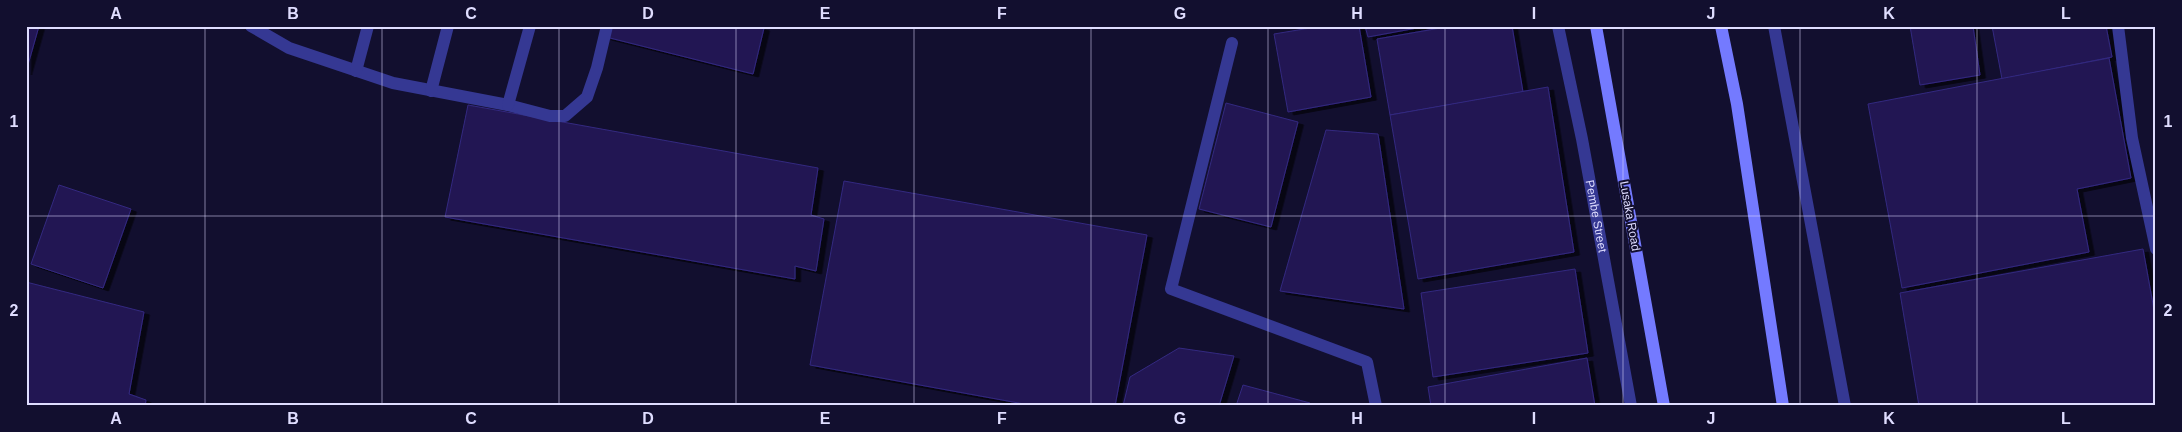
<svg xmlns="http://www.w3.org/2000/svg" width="2182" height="432" viewBox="0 0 2182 432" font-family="Helvetica,sans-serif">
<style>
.building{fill:#211952;stroke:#342881;filter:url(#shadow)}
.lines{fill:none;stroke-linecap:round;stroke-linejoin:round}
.lane{stroke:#353893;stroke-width:12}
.street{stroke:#353893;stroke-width:12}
.secondary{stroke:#747aff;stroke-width:12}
.grid{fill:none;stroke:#dfddff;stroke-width:1;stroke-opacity:0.55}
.labels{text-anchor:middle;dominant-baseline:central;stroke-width:4;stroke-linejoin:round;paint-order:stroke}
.street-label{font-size:12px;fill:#dfddff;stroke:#120f2f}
.neatline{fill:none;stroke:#dfddff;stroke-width:2}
.grid-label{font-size:16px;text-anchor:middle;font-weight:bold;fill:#dfddff}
</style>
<defs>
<filter id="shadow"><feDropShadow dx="5.5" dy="3" stdDeviation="0" flood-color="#0009"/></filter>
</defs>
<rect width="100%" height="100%" fill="#120f2f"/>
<g class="building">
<polygon points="26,26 39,26 26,72"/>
<polygon points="609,26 756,26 764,28 753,74 606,37"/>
<polygon points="1322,26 1359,26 1371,97 1288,112 1274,34"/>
<polygon points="1365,26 1428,26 1368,37"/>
<polygon points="1452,26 1512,26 1523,92 1390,115 1377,39"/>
<polygon points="1910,26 1973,26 1980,75 1920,85"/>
<polygon points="1992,26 2106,26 2112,57 2002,79"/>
<polygon points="2109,58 2131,178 2077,189 2089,252 1902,288 1868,104"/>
<polygon points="1548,87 1574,252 1418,279 1390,115"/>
<polygon points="1226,103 1298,122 1271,227 1199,209"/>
<polygon points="468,105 818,168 811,215 824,219 816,271 795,266 795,279 445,217"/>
<polygon points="1326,130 1378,134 1404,309 1280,291"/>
<polygon points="844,181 1147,235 1115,406 1035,406 810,365"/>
<polygon points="59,185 131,209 103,288 31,264"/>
<polygon points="2143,249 2156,321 2156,406 1919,406 1900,293"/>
<polygon points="1575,269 1588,353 1433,377 1421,293"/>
<polygon points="26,282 144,312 129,394 146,400 145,406 26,406"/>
<polygon points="1179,348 1234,356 1219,406 1123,406 1130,377"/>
<polygon points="1587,358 1595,406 1431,406 1428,387"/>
<polygon points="1243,385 1310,403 1309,406 1236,406"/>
</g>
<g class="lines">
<g class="lane">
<polyline points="251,26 289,48 393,83 508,105 550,116 565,116 587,97 597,68 607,26"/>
<polyline points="1774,26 1845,406"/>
<polyline points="2118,26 2132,138 2156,249"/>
<polyline points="1232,43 1171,289 1367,362 1376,406"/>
<polyline points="356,71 368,26"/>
<polyline points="431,91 448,26"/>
<polyline points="508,105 530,26"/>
</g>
<path class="street" id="s1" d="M1558,26l24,113 49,267"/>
<g class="secondary">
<polyline points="1596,26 1664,406"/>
<polyline points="1721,26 1737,104 1783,406"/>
</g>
</g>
<path class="grid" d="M205,26v380M382,26v380M559,26v380M736,26v380M914,26v380M1091,26v380M1268,26v380M1445,26v380M1623,26v380M1800,26v380M1977,26v380M26,216h2130"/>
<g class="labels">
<g class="street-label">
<text stroke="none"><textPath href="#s1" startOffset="194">Pembe Street</textPath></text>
<text transform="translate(1630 216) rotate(80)">Lusaka Road</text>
</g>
</g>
<rect width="2182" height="432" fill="none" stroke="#120f2f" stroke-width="55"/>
<rect x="28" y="28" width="2126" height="376" class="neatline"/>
<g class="grid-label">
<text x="116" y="19">A</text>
<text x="293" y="19">B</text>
<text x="471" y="19">C</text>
<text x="648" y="19">D</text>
<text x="825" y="19">E</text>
<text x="1002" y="19">F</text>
<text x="1180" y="19">G</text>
<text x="1357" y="19">H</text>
<text x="1534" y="19">I</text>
<text x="1711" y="19">J</text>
<text x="1889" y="19">K</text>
<text x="2066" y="19">L</text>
<text x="14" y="127">1</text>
<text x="2168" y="127">1</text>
<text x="14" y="316">2</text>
<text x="2168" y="316">2</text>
<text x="116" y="424">A</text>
<text x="293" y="424">B</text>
<text x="471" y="424">C</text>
<text x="648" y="424">D</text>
<text x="825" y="424">E</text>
<text x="1002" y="424">F</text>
<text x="1180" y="424">G</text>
<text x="1357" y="424">H</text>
<text x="1534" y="424">I</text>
<text x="1711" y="424">J</text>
<text x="1889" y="424">K</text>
<text x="2066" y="424">L</text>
</g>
</svg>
